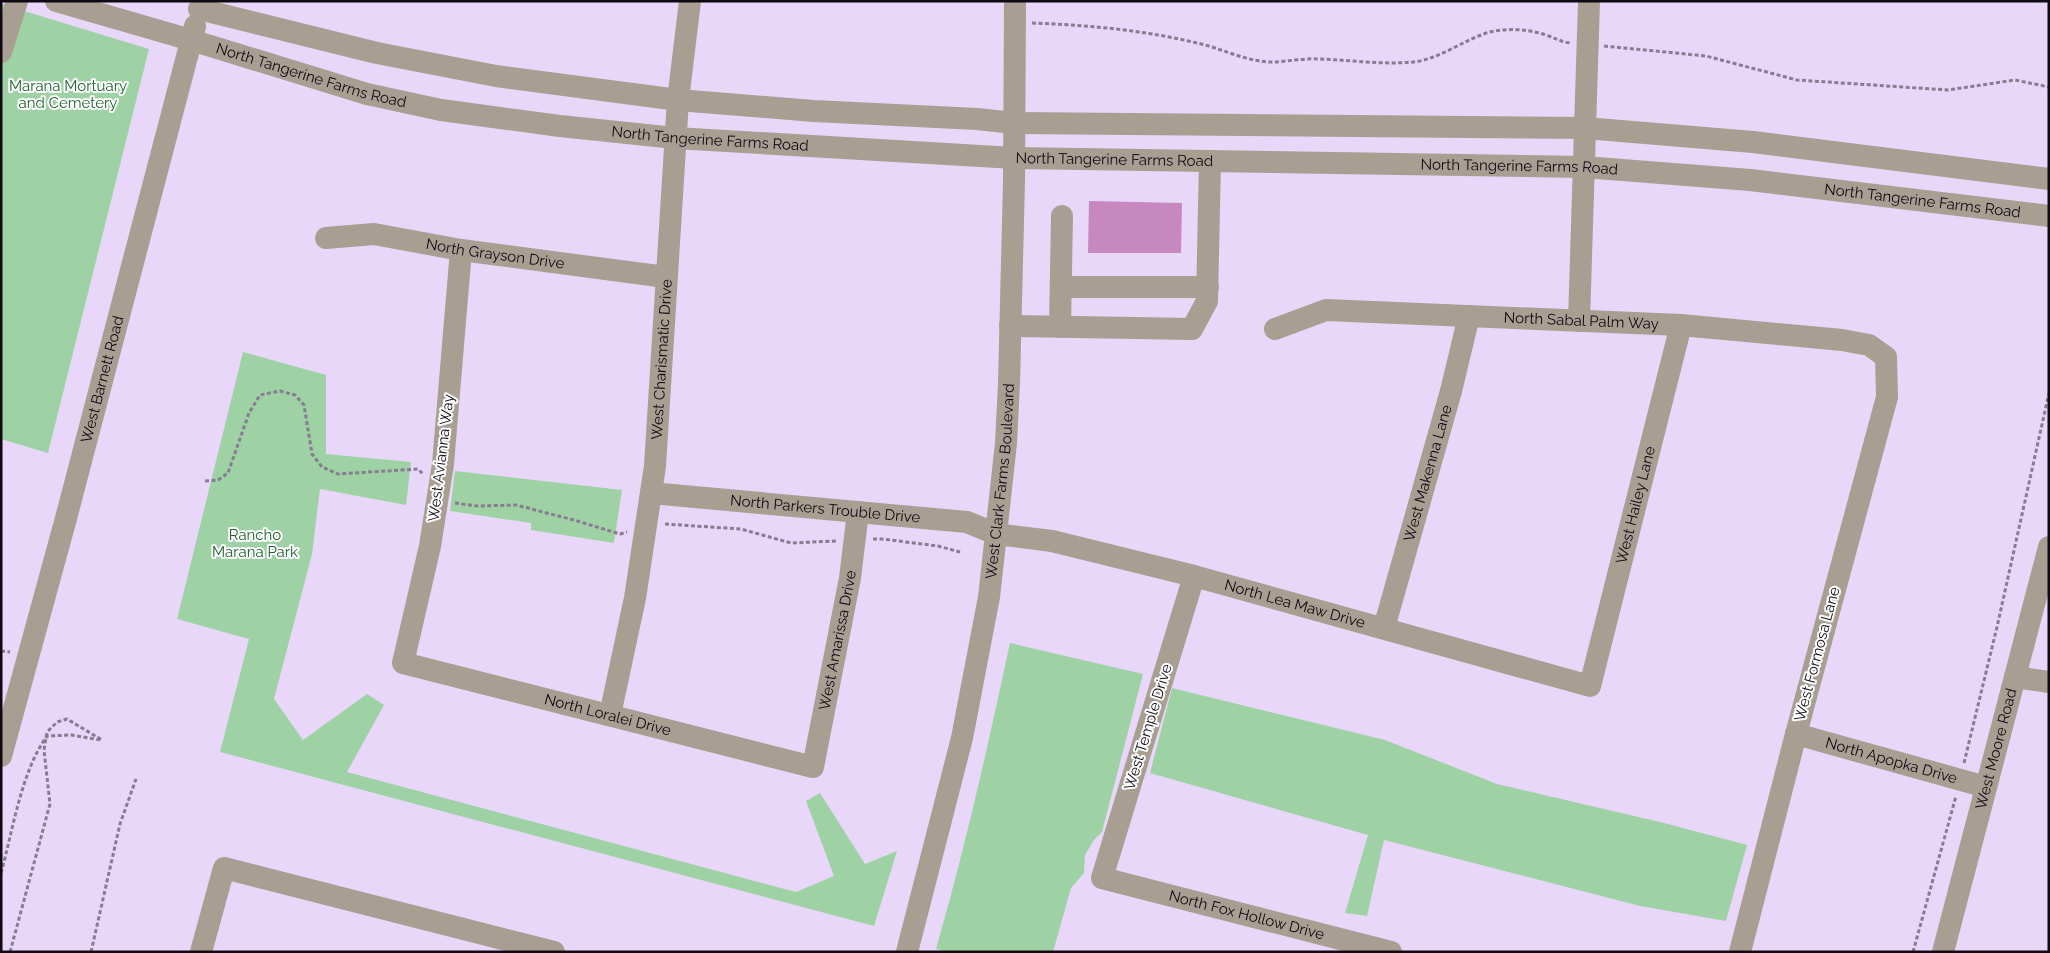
<svg xmlns="http://www.w3.org/2000/svg" width="2050" height="953" viewBox="0 0 2050 953" font-family="Raleway,sans-serif">
<style>
.green{fill:#9ed2a5}
.building{fill:#c688be}
.lines{fill:none;stroke-linecap:round;stroke-linejoin:round}
.path{stroke:#877c92;stroke-width:3;stroke-dasharray:4 2.5;stroke-linecap:butt}
.minor{stroke:#a89f92;stroke-width:22}
.labels{text-anchor:middle;dominant-baseline:central;stroke-width:4;stroke-linejoin:round;paint-order:stroke}
.street-label{font-size:15px;fill:#0e0913;stroke:#fff}
.park-label{font-size:15px;fill:#1e622e;stroke:#fff}
</style>
<rect width="100%" height="100%" fill="#e8d7f8"/>
<g class="green">
<polygon points="1,4 149,49 48,453 1,439"/>
<polygon points="243,352 326,375 326,454 411,462 406,505 320,489 312,554 274,699 303,740 367,694 384,705 347,772 796,892 834,876 806,801 820,793 865,864 897,851 874,926 220,752 249,639 177,619"/>
<polygon points="455,471 622,490 614,543 531,530 531,523 450,511"/>
<path d="M1010,643l133,31 -41,158 -8,8 -9,15 -1,18 -13,15 -18,64h-105l-12,-3c29,-101 52,-203 74,-306z"/>
<polygon points="1172,688 1385,740 1497,784 1664,823 1747,845 1726,921 1640,906 1384,840 1367,916 1345,913 1368,835 1150,773"/>
</g>
<polygon class="building" points="1089,201 1182,203 1181,253 1088,253"/>
<g class="lines">
<g class="path">
<path d="M1032,23c55,2 111,7 165,20 24,5 47,18 73,19 16,0 32,-4 49,-3 31,1 63,6 94,3 25,-2 52,-23 77,-30 18,-4 38,-3 56,3 9,3 15,7 25,8"/>
<polyline points="1604,46 1706,56 1797,80 1948,90 2015,80 2049,87"/>
<polyline points="205,481 218,480 228,473 249,413 260,395 280,391 295,395 304,405 312,454 322,467 338,474 418,469 423,474"/>
<polyline points="455,503 477,506 516,505 574,520 620,534 627,532"/>
<polyline points="665,524 741,529 791,543 836,541"/>
<polyline points="873,539 882,539 938,546 960,552"/>
<polyline points="1,651 10,652"/>
<polyline points="1964,763 1997,627 2049,393"/>
<path d="M1,873c12,-43 20,-101 46,-137l24,-1 30,5"/>
<polyline points="10,952 50,804 44,750 47,732 57,722 67,719 102,740"/>
<polyline points="91,952 120,824 136,779"/>
<polyline points="1913,952 1956,796"/>
</g>
<g class="minor">
<path id="s1" d="M56,1l135,39 176,54 74,16 119,16 115,12 339,20 570,9 166,13 299,36"/>
<polyline points="199,9 377,53 496,76 678,100 814,111 977,119 1014,123 1585,128 1753,142 2049,179"/>
<polyline points="1,52 17,1"/>
<path id="s2" d="M326,238l48,-4 87,16 205,27"/>
<path id="s3" d="M461,250l-18,214 -13,82 -27,117 410,104 37,-189 8,-66"/>
<polyline points="1061,287 1208,287"/>
<polyline points="1579,321 1589,1"/>
<polyline points="1010,326 1192,329 1207,301 1210,161"/>
<polyline points="1060,327 1062,216"/>
<path id="s4" d="M1275,329l51,-19 355,15 161,15 27,5 17,12 1,40 -91,337 -56,218"/>
<path id="s5" d="M651,493l316,29 29,12 56,7 142,35 396,110 91,-361"/>
<path id="s6" d="M1194,576l-92,302 289,74"/>
<path id="s7" d="M1384,628l67,-237 18,-75"/>
<polyline points="2015,677 2049,682"/>
<path id="s8" d="M610,715l25,-117 20,-132 23,-366 12,-99"/>
<path id="s9" d="M1796,734l190,53"/>
<path id="s10" d="M1,756l64,-234 130,-496"/>
<polyline points="201,952 224,868 554,952"/>
<path id="s11" d="M907,952l55,-214 27,-141 7,-63 10,-91 3,-59 5,-203 1,-180"/>
<path id="s12" d="M1943,952l106,-405"/>
</g>
</g>
<g class="labels">
<g class="street-label">
<text stroke="none"><textPath href="#s1" startOffset="266">North Tangerine Farms Road</textPath></text>
<text stroke="none"><textPath href="#s1" startOffset="671">North Tangerine Farms Road</textPath></text>
<text stroke="none"><textPath href="#s1" startOffset="1076">North Tangerine Farms Road</textPath></text>
<text stroke="none"><textPath href="#s1" startOffset="1481">North Tangerine Farms Road</textPath></text>
<text stroke="none"><textPath href="#s1" startOffset="1886">North Tangerine Farms Road</textPath></text>
<text stroke="none"><textPath href="#s2" startOffset="171">North Grayson Drive</textPath></text>
<text stroke="none"><textPath href="#s4" startOffset="310">North Sabal Palm Way</textPath></text>
<text stroke="none"><textPath href="#s8" startOffset="360">West Charismatic Drive</textPath></text>
<text stroke="none"><textPath href="#s10" startOffset="390">West Barnett Road</textPath></text>
<text transform="translate(441 458) rotate(-83)">West Avianna Way</text>
<text stroke="none"><textPath href="#s7" startOffset="161">West Makenna Lane</textPath></text>
<text stroke="none"><textPath href="#s11" startOffset="481">West Clark Farms Boulevard</textPath></text>
<text stroke="none"><textPath href="#s5" startOffset="1149">West Hailey Lane</textPath></text>
<text stroke="none"><textPath href="#s5" startOffset="175">North Parkers Trouble Drive</textPath></text>
<text stroke="none"><textPath href="#s5" startOffset="656">North Lea Maw Drive</textPath></text>
<text stroke="none"><textPath href="#s3" startOffset="970">West Amarissa Drive</textPath></text>
<text transform="translate(1817 654) rotate(-75)">West Formosa Lane</text>
<text stroke="none"><textPath href="#s3" startOffset="629">North Loralei Drive</textPath></text>
<text transform="translate(1148 727) rotate(-73)">West Temple Drive</text>
<text stroke="none"><textPath href="#s12" startOffset="210">West Moore Road</textPath></text>
<text stroke="none"><textPath href="#s9" startOffset="99">North Apopka Drive</textPath></text>
<text stroke="none"><textPath href="#s6" startOffset="465">North Fox Hollow Drive</textPath></text>
</g>
<g class="park-label">
<text x="68" y="86">Marana Mortuary<tspan x="68" dy="17">and Cemetery</tspan></text>
<text x="255" y="535">Rancho<tspan x="255" dy="17">Marana Park</tspan></text>
</g>
</g>
<rect width="2050" height="953" fill="none" stroke="#0e0913" stroke-width="5"/>
</svg>
